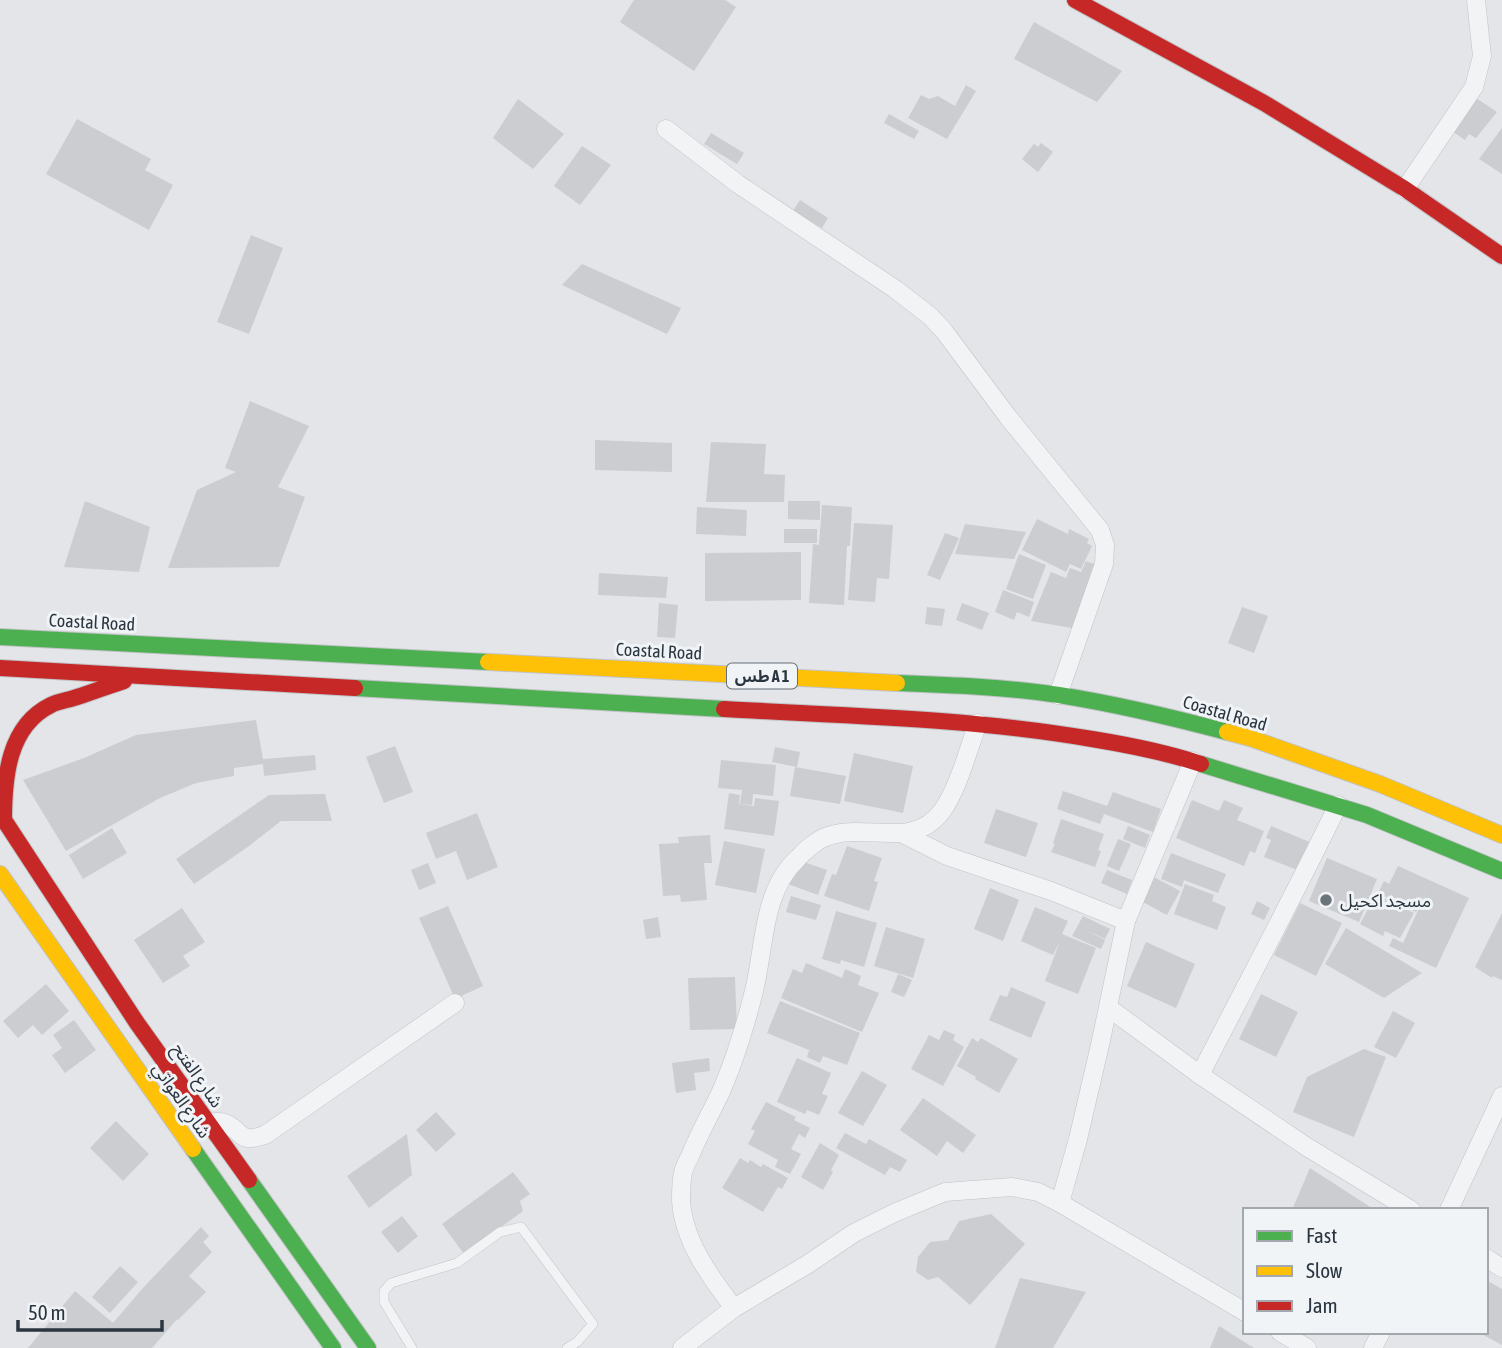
<svg xmlns="http://www.w3.org/2000/svg" width="1502" height="1348" viewBox="0 0 1502 1348" font-family="'Asap Condensed','Noto Sans Arabic',sans-serif">
<style>
.building{fill:#cbcdd0}
.lines{fill:none;stroke-linecap:round;stroke-linejoin:round}
.lane-casing{stroke:#c1c3c6;stroke-width:10}
.street-casing{stroke:#c1c3c6;stroke-width:19}
.fast-casing{stroke:#c1c3c6;stroke-width:18}
.slow-casing{stroke:#c1c3c6;stroke-width:18}
.jam-casing{stroke:#c1c3c6;stroke-width:18}
.lane{stroke:#f2f3f5;stroke-width:9}
.street{stroke:#f2f3f5;stroke-width:18}
.fast{stroke:#4caf50;stroke-width:16}
.slow{stroke:#ffc107;stroke-width:16}
.jam{stroke:#c62828;stroke-width:16}
.poi-dot{fill:#6b737b;stroke:#f1f4f7;stroke-width:2.5}
.labels{text-anchor:middle;dominant-baseline:central;stroke-width:6;stroke-linejoin:round;paint-order:stroke}
.shield{fill:#f1f4f7;stroke:#666e77;stroke-width:2}
.shield-label{font-size:16px;font-weight:bold;fill:#2b3540}
.street-label{font-size:18px;fill:#2b3540;stroke:#f1f4f7}
.poi-label{font-size:18px;fill:#2b3540;stroke:#f1f4f7;text-anchor:start}
</style>
<rect width="100%" height="100%" fill="#e3e5e8"/>
<g class="building">
<polygon points="634,0 725,0 736,7 694,71 620,22"/>
<polygon points="1034,22 1122,71 1097,102 1014,59"/>
<polygon points="966,85 976,91 947,139 908,118 921,95 929,99 938,96 955,106"/>
<polygon points="1476,98 1497,112 1476,138 1469,134 1465,140 1452,131"/>
<polygon points="518,99 564,134 533,169 493,138"/>
<polygon points="889,114 919,131 914,139 884,123"/>
<polygon points="77,119 151,159 145,170 173,185 149,230 46,174"/>
<polygon points="1502,128 1502,174 1479,159"/>
<polygon points="711,133 744,153 737,164 704,144"/>
<polygon points="1041,143 1053,152 1038,172 1022,159 1034,144 1038,147"/>
<polygon points="582,146 611,165 580,205 554,186"/>
<polygon points="800,200 828,218 822,228 793,211"/>
<polygon points="251,235 283,248 249,334 217,322"/>
<polygon points="582,264 681,308 667,334 562,285"/>
<polygon points="250,401 309,426 278,487 305,497 279,567 168,568 197,490 236,472 225,468"/>
<polygon points="595,440 672,443 672,472 595,470"/>
<polygon points="711,442 766,444 764,474 785,475 784,502 706,502"/>
<polygon points="85,501 150,527 139,572 64,567"/>
<polygon points="788,501 820,501 820,520 788,519"/>
<polygon points="822,505 852,507 850,546 847,546 844,605 809,603 813,544 819,545"/>
<polygon points="697,507 747,510 746,536 696,534"/>
<polygon points="1037,519 1068,534 1069,529 1089,539 1087,543 1092,546 1081,569 1070,564 1066,572 1022,550"/>
<polygon points="854,523 893,525 889,579 877,578 875,602 848,600"/>
<polygon points="965,524 1026,532 1014,559 955,554"/>
<rect x="784" y="529" width="33" height="14"/>
<polygon points="945,533 959,538 940,580 927,575"/>
<polygon points="801,552 801,600 705,601 705,553"/>
<polygon points="1019,554 1046,565 1033,599 1006,589"/>
<polygon points="1086,561 1097,565 1072,628 1031,621 1051,572 1066,578 1070,568 1081,572"/>
<polygon points="599,573 668,577 666,598 598,595"/>
<polygon points="1003,590 1034,602 1029,617 1017,612 1014,620 995,612"/>
<polygon points="659,603 678,605 675,638 657,637"/>
<polygon points="962,603 989,613 982,630 956,620"/>
<polygon points="927,607 945,609 942,626 925,624"/>
<polygon points="1242,607 1268,616 1254,653 1228,643"/>
<polygon points="256,720 263,759 315,755 316,770 264,776 263,764 234,768 234,776 196,783 160,798 66,851 23,780 84,758 136,735"/>
<polygon points="395,746 413,792 384,803 366,757"/>
<polygon points="775,747 800,752 797,767 772,762"/>
<polygon points="854,753 913,766 903,813 844,801"/>
<polygon points="721,760 776,765 773,796 753,794 752,805 740,804 742,790 718,788"/>
<polygon points="795,767 846,776 840,804 790,796"/>
<polygon points="1063,791 1107,806 1113,792 1161,809 1153,832 1104,814 1100,824 1057,809"/>
<polygon points="729,793 740,795 739,804 754,806 755,798 779,801 774,836 724,829"/>
<polygon points="325,794 332,821 281,821 249,846 194,884 176,859 269,795"/>
<polygon points="1192,800 1219,811 1224,800 1243,808 1237,820 1264,831 1255,853 1250,851 1244,866 1176,838"/>
<polygon points="996,809 1038,823 1026,857 984,843"/>
<polygon points="477,813 498,867 467,880 456,851 436,859 426,833"/>
<polygon points="1061,819 1104,834 1098,850 1101,851 1095,867 1051,852 1055,844 1053,843"/>
<polygon points="1128,826 1150,835 1145,848 1123,839"/>
<polygon points="1271,826 1312,843 1300,871 1264,857 1271,840 1266,838"/>
<polygon points="112,828 127,853 83,879 69,855"/>
<polygon points="710,835 712,863 704,863 707,900 681,902 680,895 663,896 659,844 679,843 678,837"/>
<polygon points="1118,839 1131,844 1119,871 1107,866"/>
<polygon points="724,841 765,849 756,893 715,885"/>
<polygon points="847,846 882,858 874,881 878,882 869,911 824,896 832,874 836,875"/>
<polygon points="1171,853 1226,874 1218,893 1184,880 1182,887 1161,879"/>
<polygon points="1327,858 1377,879 1359,922 1309,901"/>
<polygon points="801,861 827,870 818,895 788,884"/>
<polygon points="428,863 436,883 419,890 411,870"/>
<polygon points="1398,866 1469,898 1436,968 1389,946 1393,938 1403,943 1427,891 1416,912 1378,893 1384,881 1389,884"/>
<polygon points="1107,870 1132,880 1127,894 1101,883"/>
<polygon points="1152,876 1180,891 1167,915 1139,900"/>
<polygon points="1185,884 1214,895 1212,901 1226,907 1217,930 1174,914"/>
<polygon points="990,888 1019,900 1003,941 974,929"/>
<polygon points="1376,894 1414,913 1400,938 1385,931 1383,936 1360,924"/>
<polygon points="791,896 821,905 816,920 786,912"/>
<polygon points="1257,901 1270,908 1264,920 1251,914"/>
<polygon points="1300,903 1342,923 1316,976 1274,955"/>
<polygon points="448,906 483,986 455,999 419,918"/>
<polygon points="1035,907 1068,921 1062,934 1096,948 1078,994 1045,981 1060,941 1053,955 1021,941"/>
<polygon points="182,908 205,942 183,956 190,966 163,983 134,940"/>
<polygon points="836,911 877,923 864,967 841,960 840,964 822,959"/>
<polygon points="1502,913 1502,980 1493,976 1492,978 1475,967"/>
<polygon points="1083,916 1110,929 1105,939 1086,930 1105,940 1101,949 1072,936"/>
<polygon points="658,917 661,937 646,939 643,920"/>
<polygon points="886,927 925,939 913,978 874,966"/>
<polygon points="1346,928 1422,973 1384,998 1325,964"/>
<polygon points="1146,942 1195,964 1176,1008 1127,986"/>
<polygon points="806,963 842,978 845,969 861,976 858,985 879,993 862,1032 781,998 793,969 802,973"/>
<polygon points="898,974 912,980 904,997 891,992"/>
<polygon points="735,977 737,1029 690,1030 688,978"/>
<polygon points="46,984 69,1011 42,1035 33,1025 18,1038 3,1021"/>
<polygon points="1011,987 1046,1002 1031,1038 989,1020 1000,995 1007,997"/>
<polygon points="1261,994 1298,1012 1276,1057 1239,1039"/>
<polygon points="780,1001 860,1033 847,1065 823,1056 820,1063 807,1057 809,1050 767,1033"/>
<polygon points="1393,1011 1415,1023 1396,1058 1374,1047"/>
<polygon points="74,1020 96,1050 65,1073 52,1055 62,1048 53,1035"/>
<polygon points="944,1030 955,1035 953,1040 964,1047 943,1086 911,1069 929,1035 939,1040"/>
<polygon points="972,1038 978,1042 981,1038 1018,1059 999,1093 975,1079 976,1077 957,1066"/>
<polygon points="1364,1049 1386,1057 1354,1137 1293,1112 1307,1077"/>
<polygon points="709,1058 710,1071 694,1073 696,1090 676,1093 672,1063"/>
<polygon points="797,1058 831,1073 822,1094 828,1096 819,1115 807,1110 805,1114 777,1102"/>
<polygon points="862,1071 887,1085 863,1126 838,1113"/>
<polygon points="923,1098 976,1135 963,1153 947,1141 937,1156 900,1130"/>
<polygon points="766,1102 796,1117 794,1120 810,1128 805,1138 799,1134 791,1149 801,1154 790,1174 775,1167 778,1160 748,1144 755,1131 751,1129"/>
<polygon points="436,1112 456,1134 436,1152 416,1130"/>
<polygon points="116,1121 149,1154 123,1181 90,1148"/>
<polygon points="845,1133 866,1144 869,1139 907,1160 900,1172 890,1167 885,1175 836,1148"/>
<polygon points="407,1134 412,1175 369,1208 347,1176"/>
<polygon points="820,1143 839,1155 831,1170 833,1172 823,1190 801,1177"/>
<polygon points="740,1158 748,1163 750,1160 761,1167 763,1164 788,1178 782,1189 778,1187 763,1212 722,1188"/>
<polygon points="1310,1168 1375,1210 1292,1210"/>
<polygon points="513,1172 530,1194 520,1201 523,1211 464,1254 442,1224"/>
<polygon points="991,1214 1025,1244 970,1305 938,1277 928,1280 916,1272 918,1257 930,1242 948,1240 959,1221"/>
<polygon points="402,1216 418,1236 398,1253 381,1232"/>
<polygon points="201,1227 209,1236 203,1242 212,1252 189,1276 206,1292 177,1321 178,1318 152,1348 28,1348 75,1291 113,1323 142,1289"/>
<polygon points="120,1266 138,1282 110,1313 92,1297"/>
<polygon points="1020,1278 1086,1292 1053,1348 995,1348"/>
<polygon points="1486,1280 1502,1289 1502,1345 1478,1332 1486,1332"/>
<polygon points="1219,1326 1254,1348 1210,1348"/>
</g>
<g class="lines">
<defs>
<polyline id="lane" points="412,1348 384,1302 384,1291 391,1283 457,1263 500,1232 521,1227 593,1324 577,1342 567,1348"/>
<g id="street">
<polyline points="666,129 738,184 895,289 930,316 944,331 1008,417 1100,530 1105,545 1104,564 1058,695"/>
<polyline points="1405,189 1474,87 1482,56 1476,0"/>
<polyline points="903,834 947,856 1051,891 1126,921"/>
<polyline points="1109,1008 1200,1075 1307,1147 1411,1210"/>
<path d="M1200,1075c46,-90 94,-179 138,-270"/>
<path d="M208,1123c6,-1 11,-2 17,0 20,9 12,21 40,12l190,-132"/>
<polyline points="1060,1203 1078,1139 1100,1045 1126,921 1193,761"/>
<polyline points="1449,1210 1502,1096"/>
<polyline points="1486,1258 1502,1268"/>
<path d="M734,1308c-24,-31 -51,-68 -53,-108 0,-8 0,-19 2,-27 1,-6 5,-13 8,-19 9,-23 22,-44 32,-67 13,-31 23,-64 31,-96 11,-45 8,-100 44,-133 6,-7 17,-16 25,-20 40,-18 89,14 119,-27 16,-22 26,-61 36,-88"/>
<polyline points="1280,1332 1307,1348"/>
<polyline points="682,1348 734,1308 808,1264 854,1233 894,1213 945,1192 1012,1187 1038,1192 1060,1203 1245,1312"/>
<polyline points="1373,1348 1381,1332"/>
</g>
<g id="fast">
<polyline points="0,637 488,662"/>
<path d="M897,683c54,2 108,4 162,12 56,9 112,22 168,37"/>
<polyline points="355,688 724,709"/>
<polyline points="1201,764 1367,815 1502,871"/>
<polyline points="193,1149 333,1348"/>
<polyline points="249,1180 368,1348"/>
</g>
<g id="slow">
<polyline points="488,662 897,683"/>
<polyline points="1227,732 1250,738 1380,784 1502,835"/>
<polyline points="0,874 193,1149"/>
</g>
<g id="jam">
<polyline points="1075,0 1264,103 1405,189 1502,256"/>
<polyline points="0,668 355,688"/>
<path d="M724,709c123,7 246,9 368,30 37,6 73,13 109,25"/>
<polyline points="0,810 4,820 137,1023 249,1180"/>
<path d="M4,820c0,-42 4,-94 47,-115 8,-4 18,-5 26,-8 16,-5 31,-11 47,-16"/>
</g>
</defs>
<use href="#lane" class="lane-casing"/>
<use href="#street" class="street-casing"/>
<use href="#fast" class="fast-casing"/>
<use href="#slow" class="slow-casing"/>
<use href="#jam" class="jam-casing"/>
<use href="#lane" class="lane"/>
<use href="#street" class="street"/>
<use href="#fast" class="fast"/>
<use href="#slow" class="slow"/>
<use href="#jam" class="jam"/>
</g>
<circle class="poi-dot" cx="1326" cy="900" r="7"/>
<g class="labels">
<rect class="shield" x="727" y="663.5" width="70" height="25" rx="5"/>
<g class="shield-label">
<text x="762" y="676">طس A 1</text>
</g>
<g class="street-label">
<text transform="translate(92 622) rotate(3)">Coastal Road</text>
<text transform="translate(659 651) rotate(3)">Coastal Road</text>
<text transform="translate(1225 713) rotate(16)">Coastal Road</text>
<text transform="translate(198 1075) rotate(55)">شارع الفتح</text>
<text transform="translate(182 1100) rotate(55)">شارع العواتي</text>
</g>
<g class="poi-label">
<text x="1340" y="900">مسجد اكحيل</text>
</g>
</g>
<rect x="1243" y="1208" width="245" height="126" fill="#f1f4f7" stroke="#a2a8ae" stroke-width="2"/>
<rect x="1257" y="1231" width="35" height="10" fill="#4caf50" stroke="#a2a8ae" stroke-width="2"/>
<text x="1306" y="1243" font-size="21" fill="#2b3540">Fast</text>
<rect x="1257" y="1266" width="35" height="10" fill="#ffc107" stroke="#a2a8ae" stroke-width="2"/>
<text x="1306" y="1278" font-size="21" fill="#2b3540">Slow</text>
<rect x="1257" y="1301" width="35" height="10" fill="#c62828" stroke="#a2a8ae" stroke-width="2"/>
<text x="1306" y="1313" font-size="21" fill="#2b3540">Jam</text>
<path d="M18 1320v10h144v-10" fill="none" stroke="#2b3540" stroke-width="3.5"/>
<text x="28" y="1320" font-size="21" fill="#2b3540" stroke="#f1f4f7" stroke-width="5" paint-order="stroke">50 m</text>
</svg>
